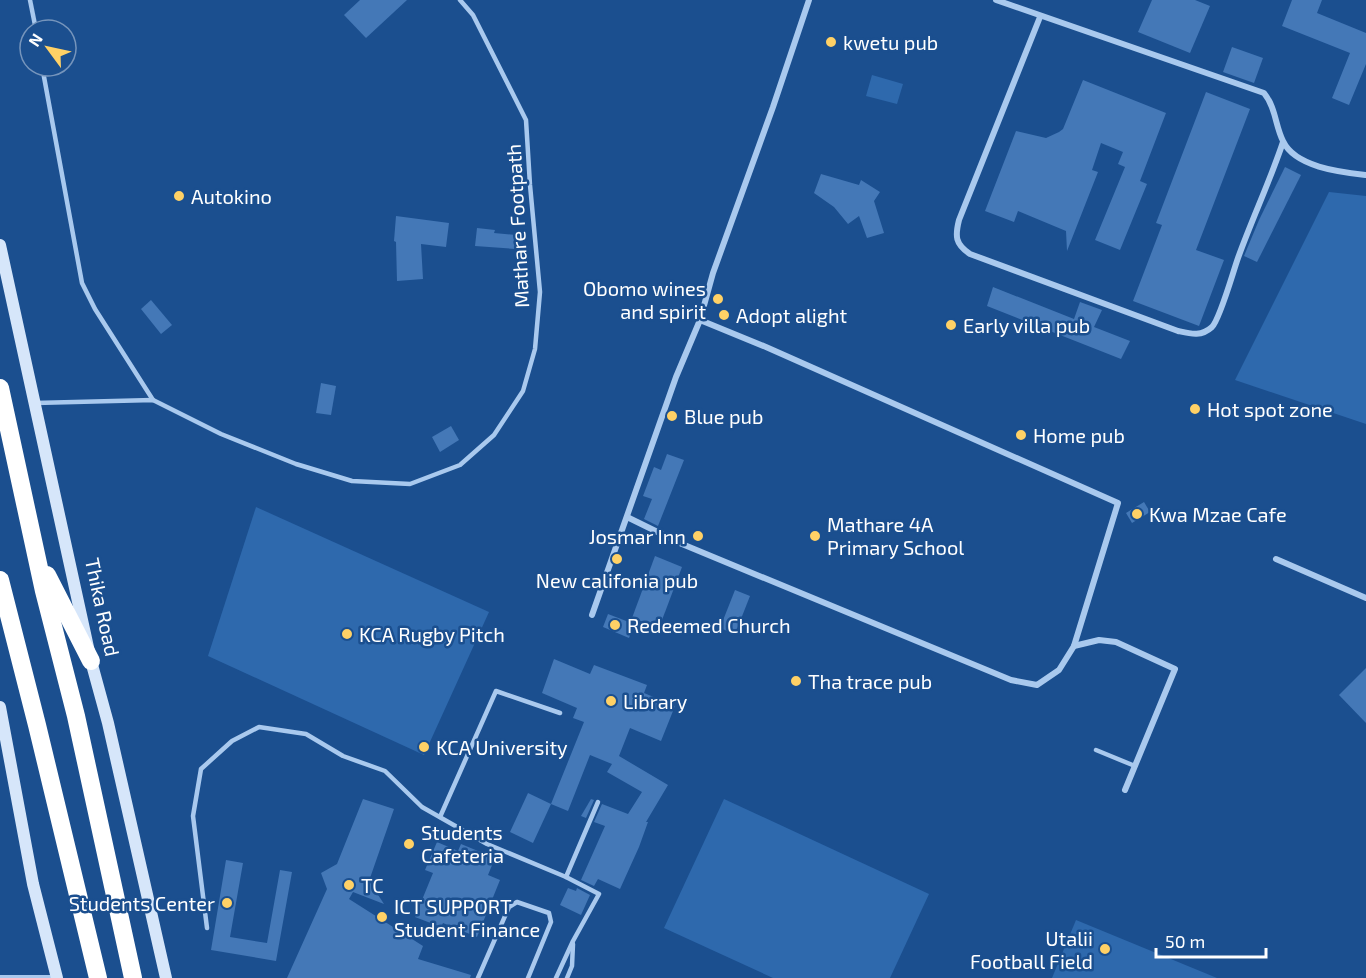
<svg xmlns="http://www.w3.org/2000/svg" width="1366" height="978" viewBox="0 0 1366 978" font-family="'Exo 2',sans-serif">
<style>
.green{fill:#2e69ad}
.building{fill:#4478b7}
.lines{fill:none;stroke-linecap:round;stroke-linejoin:round}
.lane{stroke:#a9c9ee;stroke-width:4.5}
.street{stroke:#a9c9ee;stroke-width:6}
.secondary{stroke:#d6e6fa;stroke-width:12}
.highway{stroke:#fff;stroke-width:18}
.poi-dot{fill:#ffd166;stroke:#1b4f8f;stroke-width:2}
.labels{text-anchor:middle;dominant-baseline:central;stroke-width:5;stroke-linejoin:round;paint-order:stroke}
.poi-label{font-size:20px;fill:#fff;stroke:#1b4f8f;text-anchor:start}
.street-label{font-size:20px;fill:#fff;stroke:#1b4f8f}
</style>
<rect width="100%" height="100%" fill="#1b4f8f"/>
<g class="green">
<polygon points="872,75 903,84 897,104 866,96"/>
<polygon points="1329,192 1366,196 1366,424 1235,380"/>
<polygon points="256,507 489,612 424,755 208,656"/>
<polygon points="724,799 929,894 890,978 773,978 664,928"/>
<polygon points="1076,920 1217,978 1052,978"/>
</g>
<g class="building">
<polygon points="360,0 407,0 366,38 344,15"/>
<polygon points="1152,0 1195,0 1210,6 1190,53 1138,32"/>
<polygon points="1292,0 1322,0 1317,13 1366,33 1366,64 1349,105 1332,98 1350,53 1282,26"/>
<polygon points="1232,47 1263,58 1254,83 1223,72"/>
<polygon points="1083,80 1166,113 1140,181 1147,184 1120,250 1095,240 1125,167 1118,164 1123,152 1101,143 1092,170 1098,172 1067,251 1066,231 1018,211 1014,222 985,211 1016,131 1046,138 1059,132 1063,129"/>
<polygon points="1206,92 1250,109 1196,250 1224,260 1199,326 1133,301 1162,225 1156,223"/>
<polygon points="1285,167 1301,175 1257,262 1244,256 1259,220"/>
<polygon points="821,174 859,185 861,180 880,192 874,201 884,233 867,238 859,216 848,224 834,207 814,193"/>
<polygon points="396,216 449,223 446,247 421,244 423,279 397,281 396,242 394,241"/>
<polygon points="477,228 495,230 494,233 517,235 516,249 475,246"/>
<polygon points="993,287 1074,319 1080,302 1102,310 1094,327 1130,341 1121,359 1055,333 987,306"/>
<polygon points="151,300 172,325 161,334 141,309"/>
<polygon points="321,383 336,386 331,415 316,413"/>
<polygon points="451,426 459,440 440,452 432,437"/>
<polygon points="667,454 684,460 658,526 644,519 652,499 643,496 654,467 661,470"/>
<polygon points="1144,502 1150,512 1132,523 1126,513"/>
<polygon points="655,556 682,567 659,628 632,618"/>
<polygon points="735,590 750,596 735,634 720,628"/>
<polygon points="608,614 634,624 629,638 603,627"/>
<polygon points="554,659 590,674 594,665 647,685 644,693 675,706 661,741 630,728 619,756 668,785 646,822 648,822 639,847 620,889 598,879 594,886 581,880 605,826 594,822 602,804 628,814 642,792 607,772 612,764 590,755 568,811 551,804 584,722 573,718 577,708 542,693"/>
<polygon points="1366,668 1366,723 1339,695"/>
<polygon points="528,793 551,804 533,843 510,832"/>
<polygon points="363,799 394,809 369,881 384,904 353,892 349,899 423,946 418,959 471,975 470,978 287,978 327,889 321,873 337,864"/>
<polygon points="591,799 594,800 586,818 581,816"/>
<polygon points="437,842 458,851 461,844 495,858 488,875 500,880 477,937 443,923 441,927 415,917 433,873 425,870"/>
<polygon points="226,860 243,863 230,937 267,943 280,870 292,872 276,961 211,950"/>
<polygon points="568,888 576,891 577,888 590,895 581,915 560,905"/>
</g>
<g class="lines">
<g class="lane">
<polyline points="30,0 36,30"/>
<polyline points="42,66 82,283 95,309 153,400"/>
<polyline points="35,403 153,400 221,434 296,464 352,481 410,484 460,465 494,435 523,391 535,349 540,292 530,185 526,120 473,15 460,0"/>
<polyline points="1096,750 1135,766"/>
<polyline points="440,817 496,691 560,713"/>
<polyline points="566,877 598,802"/>
<polyline points="207,928 193,816 201,769 232,741 259,727 306,734 343,756 385,771 422,807 487,844 566,877 599,894 573,941 556,978"/>
<polyline points="478,978 509,907 517,902 549,913 551,922 528,978"/>
<polyline points="567,978 572,966 573,944"/>
</g>
<g class="street">
<path d="M996,0l268,93c12,15 11,32 19,48 12,26 57,31 83,34"/>
<path d="M1040,17l-81,203c-4,16 -4,24 11,34l208,77c13,3 23,6 34,-4 8,-8 21,-55 26,-69 14,-39 32,-77 45,-116"/>
<polyline points="627,517 682,544 1011,680 1037,685 1059,670 1074,646 1118,503 766,347 700,320"/>
<polyline points="1276,559 1366,598"/>
<polyline points="592,615 676,377 700,320 713,273 773,107 809,0"/>
<polyline points="1074,646 1099,640 1116,642 1175,669 1125,790"/>
<polyline points="0,978 57,978"/>
</g>
<g class="secondary">
<polyline points="0,245 91,661 108,723 166,978"/>
<polyline points="0,707 33,884 57,978"/>
</g>
<g class="highway">
<polyline points="0,388 44,591 76,716 133,978"/>
<polyline points="47,575 91,661"/>
<polyline points="0,580 37,725 98,978"/>
</g>
</g>
<g class="poi-dot">
<circle cx="831" cy="42" r="6"/>
<circle cx="179" cy="196" r="6"/>
<circle cx="718" cy="299" r="6"/>
<circle cx="724" cy="315" r="6"/>
<circle cx="951" cy="325" r="6"/>
<circle cx="1195" cy="409" r="6"/>
<circle cx="672" cy="416" r="6"/>
<circle cx="1021" cy="435" r="6"/>
<circle cx="1137" cy="514" r="6"/>
<circle cx="698" cy="536" r="6"/>
<circle cx="815" cy="536" r="6"/>
<circle cx="617" cy="559" r="6"/>
<circle cx="615" cy="625" r="6"/>
<circle cx="347" cy="634" r="6"/>
<circle cx="796" cy="681" r="6"/>
<circle cx="611" cy="701" r="6"/>
<circle cx="424" cy="747" r="6"/>
<circle cx="409" cy="844" r="6"/>
<circle cx="349" cy="885" r="6"/>
<circle cx="227" cy="903" r="6"/>
<circle cx="382" cy="917" r="6"/>
<circle cx="1105" cy="949" r="6"/>
</g>
<g class="labels">
<g class="poi-label">
<text x="843" y="42">kwetu pub</text>
<text x="191" y="196">Autokino</text>
<text x="706" y="288" text-anchor="end">Obomo wines<tspan x="706" dy="23">and spirit</tspan></text>
<text x="736" y="315">Adopt alight</text>
<text x="963" y="325">Early villa pub</text>
<text x="1207" y="409">Hot spot zone</text>
<text x="684" y="416">Blue pub</text>
<text x="1033" y="435">Home pub</text>
<text x="1149" y="514">Kwa Mzae Cafe</text>
<text x="827" y="524">Mathare 4A<tspan x="827" dy="23">Primary School</tspan></text>
<text x="686" y="536" text-anchor="end">Josmar Inn</text>
<text x="617" y="580" text-anchor="middle">New califonia pub</text>
<text x="627" y="625">Redeemed Church</text>
<text x="359" y="634">KCA Rugby Pitch</text>
<text x="808" y="681">Tha trace pub</text>
<text x="623" y="701">Library</text>
<text x="436" y="747">KCA University</text>
<text x="421" y="832">Students<tspan x="421" dy="23">Cafeteria</tspan></text>
<text x="361" y="885">TC</text>
<text x="215" y="903" text-anchor="end">Students Center</text>
<text x="394" y="906">ICT SUPPORT<tspan x="394" dy="23">Student Finance</tspan></text>
<text x="1093" y="938" text-anchor="end">Utalii<tspan x="1093" dy="23">Football Field</tspan></text>
</g>
<g class="street-label">
<text transform="translate(517 226) rotate(-93)">Mathare Footpath</text>
<text transform="translate(103 607) rotate(78)">Thika Road</text>
</g>
</g>
<g transform="translate(48 48) rotate(303)"><circle r="28" fill="#1b4f8f" stroke="#7695bc" stroke-width="1.5"/>
<path d="M0-4.5L10 22L0 15L-10 22Z" fill="#ffd166"/>
<text y="-9" font-size="16" font-weight="bold" text-anchor="middle" fill="#ffffff">N</text>
</g>
<path d="M1156 948v9h110v-9" fill="none" stroke="#ffffff" stroke-width="3"/>
<text x="1165" y="948" font-size="18" fill="#ffffff" stroke="#1b4f8f" stroke-width="4.5" paint-order="stroke">50 m</text>
</svg>
